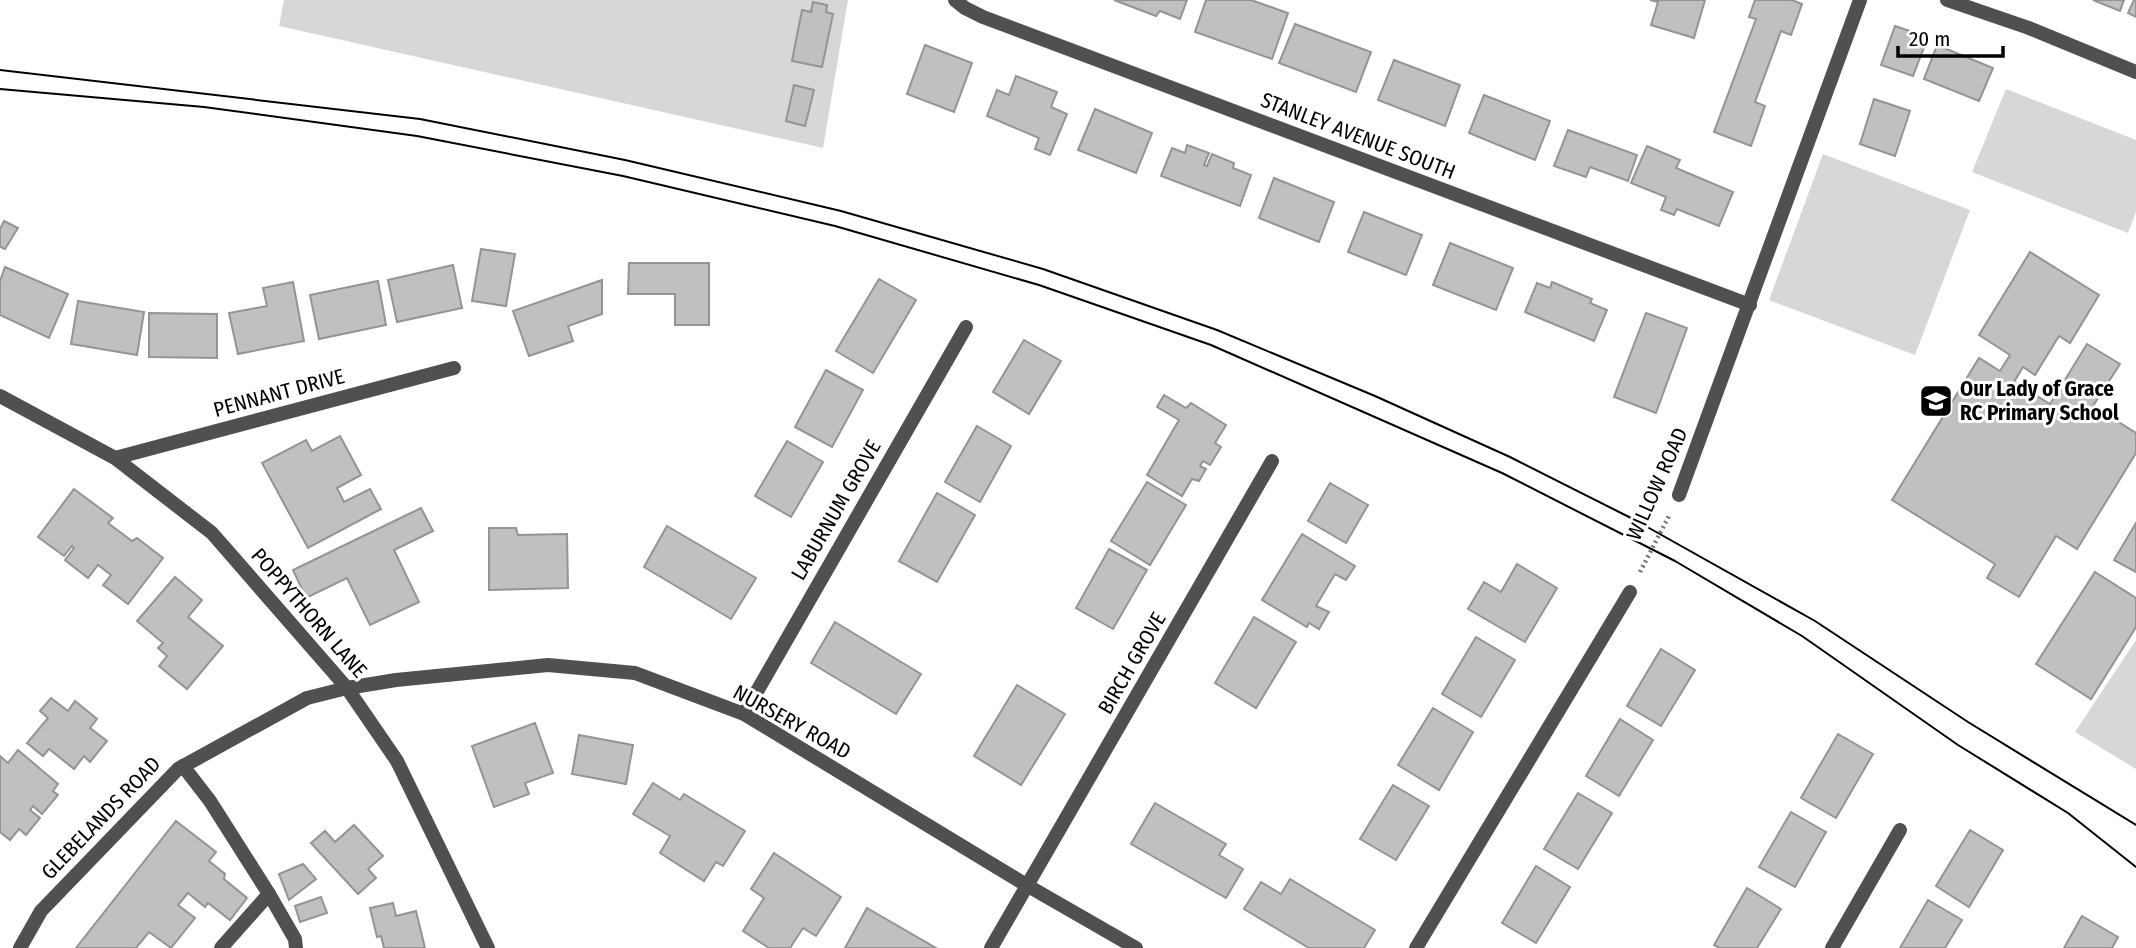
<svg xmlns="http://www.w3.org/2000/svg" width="2136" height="948" viewBox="0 0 2136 948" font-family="'Fira Sans Condensed',sans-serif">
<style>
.green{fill:#d7d7d7}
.building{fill:#c0c0c0;stroke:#949494;stroke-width:2}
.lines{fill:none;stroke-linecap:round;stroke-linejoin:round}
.path{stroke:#727272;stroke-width:4.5;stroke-dasharray:2 3.5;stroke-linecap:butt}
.lane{stroke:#505050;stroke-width:14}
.street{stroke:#505050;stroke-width:14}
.tram{stroke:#000;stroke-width:2}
.labels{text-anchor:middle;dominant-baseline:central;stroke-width:6;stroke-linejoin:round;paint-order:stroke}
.street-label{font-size:21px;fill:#000;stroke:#fff}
.poi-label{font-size:21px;font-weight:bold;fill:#000;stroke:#fff;text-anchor:start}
</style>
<rect width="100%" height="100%" fill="#fff"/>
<g class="green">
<polygon points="284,0 848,0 823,148 279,26"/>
<polygon points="2006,89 2136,140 2136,212 2128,233 1972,172"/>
<polygon points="1823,154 1970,210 1915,355 1769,300"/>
<polygon points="2136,640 2136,769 2075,732"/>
</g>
<g class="building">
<polygon points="1114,0 1187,0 1180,19 1160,11 1156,16"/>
<polygon points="1206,0 1251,0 1288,13 1272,59 1195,32"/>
<polygon points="1650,0 1705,0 1694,38 1651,25 1658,2"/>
<polygon points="1755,0 1792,0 1802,4 1791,35 1781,31 1755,102 1765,106 1751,146 1714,132 1756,19 1749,17"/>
<polygon points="2093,0 2124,0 2120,11"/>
<polygon points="2134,0 2136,0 2136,17 2128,13"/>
<polygon points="813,2 827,5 826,12 833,14 822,67 792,61 802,10 811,12"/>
<polygon points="1295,24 1371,52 1356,92 1279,63"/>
<polygon points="1895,26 1928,37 1913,76 1881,65"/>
<polygon points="925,45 972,63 954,112 907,94"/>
<polygon points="1937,45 1993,68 1979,101 1924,79"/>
<polygon points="1394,60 1460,85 1445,126 1378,100"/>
<polygon points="1016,76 1057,92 1051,107 1067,114 1050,155 1035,149 1039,138 987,116 997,90 1009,95"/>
<polygon points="794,85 814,90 805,126 786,121"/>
<polygon points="1484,95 1550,121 1535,160 1469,133"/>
<polygon points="1874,99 1910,111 1895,156 1860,144"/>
<polygon points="1095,109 1152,133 1136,173 1078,150"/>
<polygon points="1568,130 1637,155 1628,181 1590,167 1586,177 1554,166"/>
<polygon points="1187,145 1209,153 1204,165 1207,166 1212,154 1234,163 1233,168 1251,175 1240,206 1161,176 1172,148 1185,153"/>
<polygon points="1647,146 1680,160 1676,168 1733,192 1719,226 1677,209 1674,215 1661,210 1666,197 1631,183"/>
<polygon points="1274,178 1334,202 1319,242 1259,218"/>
<polygon points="1364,212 1422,235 1406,275 1348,252"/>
<polygon points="4,221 18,228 5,249 0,247 0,229"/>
<polygon points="1450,243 1513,268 1496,310 1433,285"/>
<polygon points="481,249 515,254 506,306 472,301"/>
<polygon points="2030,252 2099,295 2070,343 2059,336 2035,375 2023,367 2014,382 2050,404 2087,344 2120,364 2093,406 2136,433 2136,453 2077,549 2056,536 2019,597 1987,578 1995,564 1892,500 1979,358 2000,371 2010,355 1979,335"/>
<polygon points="629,263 709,263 709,325 675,325 675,294 628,294"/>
<polygon points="453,265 462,308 397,322 388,280"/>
<polygon points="5,267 68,294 49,338 0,315 0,281"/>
<polygon points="879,279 916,300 873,373 836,351"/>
<polygon points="602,280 602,314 568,326 573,341 529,356 513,311"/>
<polygon points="378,281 386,325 319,339 310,295"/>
<polygon points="293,282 304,341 238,354 229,313 267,306 263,288"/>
<polygon points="1552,282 1592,299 1590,303 1607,310 1594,341 1525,312 1537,283 1550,288"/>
<polygon points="78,301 144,312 137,355 71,344"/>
<polygon points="149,313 217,314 217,358 149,357"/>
<polygon points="1646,313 1687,328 1656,413 1614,397"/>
<polygon points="1024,340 1061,361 1029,414 993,392"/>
<polygon points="826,370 863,390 832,447 795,427"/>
<polygon points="1164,395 1186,408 1191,403 1226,425 1215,443 1221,447 1210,465 1203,461 1200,466 1206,469 1199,481 1192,479 1182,496 1147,475 1179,420 1157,407"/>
<polygon points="977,426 1011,446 980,502 945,482"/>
<polygon points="340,436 361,475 337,488 344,502 370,489 381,509 308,548 262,463 306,440 312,451"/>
<polygon points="787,441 823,462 791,517 755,496"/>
<polygon points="1147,482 1186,505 1150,565 1111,541"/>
<polygon points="1330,483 1368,505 1346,543 1308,521"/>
<polygon points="74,489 113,518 108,523 132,541 137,538 163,558 128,604 103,585 111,575 98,565 88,578 65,560 74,548 72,546 64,556 38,537"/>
<polygon points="937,493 975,515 937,582 899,561"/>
<polygon points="421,508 433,531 394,550 419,602 370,625 347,578 306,598 293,570"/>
<polygon points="2136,523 2136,572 2114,560"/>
<polygon points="667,526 756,578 731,619 644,567"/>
<polygon points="489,528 516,528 518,535 567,534 568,588 489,590"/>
<polygon points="1302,534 1355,566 1346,580 1335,574 1316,606 1329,612 1319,629 1309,623 1307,627 1262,600"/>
<polygon points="1109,549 1147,570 1113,629 1076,608"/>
<polygon points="1517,564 1557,588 1525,642 1468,609 1484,582 1501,592"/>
<polygon points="2095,572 2136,598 2136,627 2091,699 2036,664"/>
<polygon points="175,577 202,600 188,617 223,646 187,689 159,666 167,656 158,648 163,643 137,621"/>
<polygon points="1254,617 1296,642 1256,708 1215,683"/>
<polygon points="835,622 921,674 896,714 811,663"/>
<polygon points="1476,637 1515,660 1481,717 1442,694"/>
<polygon points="1661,649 1695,670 1661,726 1627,706"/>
<polygon points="1017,685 1065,714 1021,785 974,756"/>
<polygon points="51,698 68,711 75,701 97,719 90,728 107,741 90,762 84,756 74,769 49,749 43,756 27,743 48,718 40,711"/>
<polygon points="1433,708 1473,732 1439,790 1398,765"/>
<polygon points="1620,719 1653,740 1619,796 1586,776"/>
<polygon points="535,723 553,773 525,783 529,794 494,807 472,746"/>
<polygon points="1838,734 1873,754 1836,818 1801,798"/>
<polygon points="579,735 633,745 626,784 572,774"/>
<polygon points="18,750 58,784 53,791 58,795 42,814 33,806 30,810 40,818 26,835 19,829 10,840 0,832 0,756 8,763"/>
<polygon points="653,783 680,800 684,794 745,831 723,866 716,862 704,881 660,853 670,836 633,814"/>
<polygon points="1393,785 1429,806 1396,860 1360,839"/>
<polygon points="1578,793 1612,813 1578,869 1544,849"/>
<polygon points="1155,803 1226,844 1219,855 1243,869 1226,898 1131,844"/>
<polygon points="1791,812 1826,832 1795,887 1759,867"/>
<polygon points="176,821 216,852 209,861 225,874 224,879 247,898 230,920 208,903 205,907 188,893 178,905 195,918 171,948 149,932 136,948 76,948"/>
<polygon points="354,825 383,856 368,869 376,878 358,894 311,843 325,831 335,842"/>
<polygon points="1970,830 2003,850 1969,907 1936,886"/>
<polygon points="774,853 841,897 816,936 803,928 790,948 769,948 743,931 764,898 751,889"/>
<polygon points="303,864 316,879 289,900 279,874"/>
<polygon points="1536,866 1570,887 1536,943 1502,923"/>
<polygon points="1290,879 1375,930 1364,948 1309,948 1244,909 1261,882 1281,894"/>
<polygon points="1747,888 1781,909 1757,948 1720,948 1714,945"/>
<polygon points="321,897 327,913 300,922 295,906"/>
<polygon points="1928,900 1962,920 1945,948 1900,948"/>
<polygon points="393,903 396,916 416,911 425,948 384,948 381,936 377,937 370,908"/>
<polygon points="867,908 936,948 845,948"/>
<polygon points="2082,916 2118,937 2112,948 2064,948"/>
</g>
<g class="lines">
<polyline class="path" points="1640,572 1670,514"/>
<g class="lane">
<polyline points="183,766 210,801 269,894"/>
<polyline points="221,948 269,894 295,939 296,948"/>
</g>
<g class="street">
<polyline points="955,0 965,8 983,17 1750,305"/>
<polyline points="1947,0 2029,28 2136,72"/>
<polyline points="0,396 115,458 212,533 347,688 397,761 488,948"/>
<polyline points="115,458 454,368"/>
<polyline points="1679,495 1860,0"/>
<polyline points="744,714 966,327"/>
<polyline points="20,948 41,911 178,769 307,698 347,688 396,680 548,665 635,673 744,714 1028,886 1136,948"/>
<polyline points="991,948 1272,461"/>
<polyline points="1416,948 1630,592"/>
<polyline points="1832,948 1900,830"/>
</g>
<g class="tram">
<polyline points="0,70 420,119 625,160 841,211 1043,269 1217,330 1375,396 1510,457 1633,519 1815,621 1968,722 2136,825"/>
<polyline points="0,89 204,107 417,136 623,176 835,226 1039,285 1211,345 1502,473 1675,561 1802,636 1958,745 2068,813 2136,867"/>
</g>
</g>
<defs>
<symbol id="school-square" viewBox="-11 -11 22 22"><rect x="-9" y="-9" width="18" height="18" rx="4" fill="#000" stroke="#fff"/><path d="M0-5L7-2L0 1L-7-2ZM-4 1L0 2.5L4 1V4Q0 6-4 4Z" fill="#fff"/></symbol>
</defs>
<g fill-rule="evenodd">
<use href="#school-square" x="1917" y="382" width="38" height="38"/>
</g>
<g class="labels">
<g class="street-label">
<text transform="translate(1358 136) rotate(21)">STANLEY AVENUE SOUTH</text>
<text transform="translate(279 393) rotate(-15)">PENNANT DRIVE</text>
<text transform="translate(1657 484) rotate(-66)">WILLOW ROAD</text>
<text transform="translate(836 510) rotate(-60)">LABURNUM GROVE</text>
<text transform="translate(309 613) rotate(49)">POPPYTHORN LANE</text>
<text transform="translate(1132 663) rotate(-60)">BIRCH GROVE</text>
<text transform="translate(792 722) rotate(29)">NURSERY ROAD</text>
<text transform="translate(101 818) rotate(-46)">GLEBELANDS ROAD</text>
</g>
<g class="poi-label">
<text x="1960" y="389">Our Lady of Grace<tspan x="1960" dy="24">RC Primary School</tspan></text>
</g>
</g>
<path d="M1898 46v10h105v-10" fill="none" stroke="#000000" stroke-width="3.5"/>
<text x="1909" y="46" font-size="21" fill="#000000" stroke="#ffffff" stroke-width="5" paint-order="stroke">20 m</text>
</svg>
